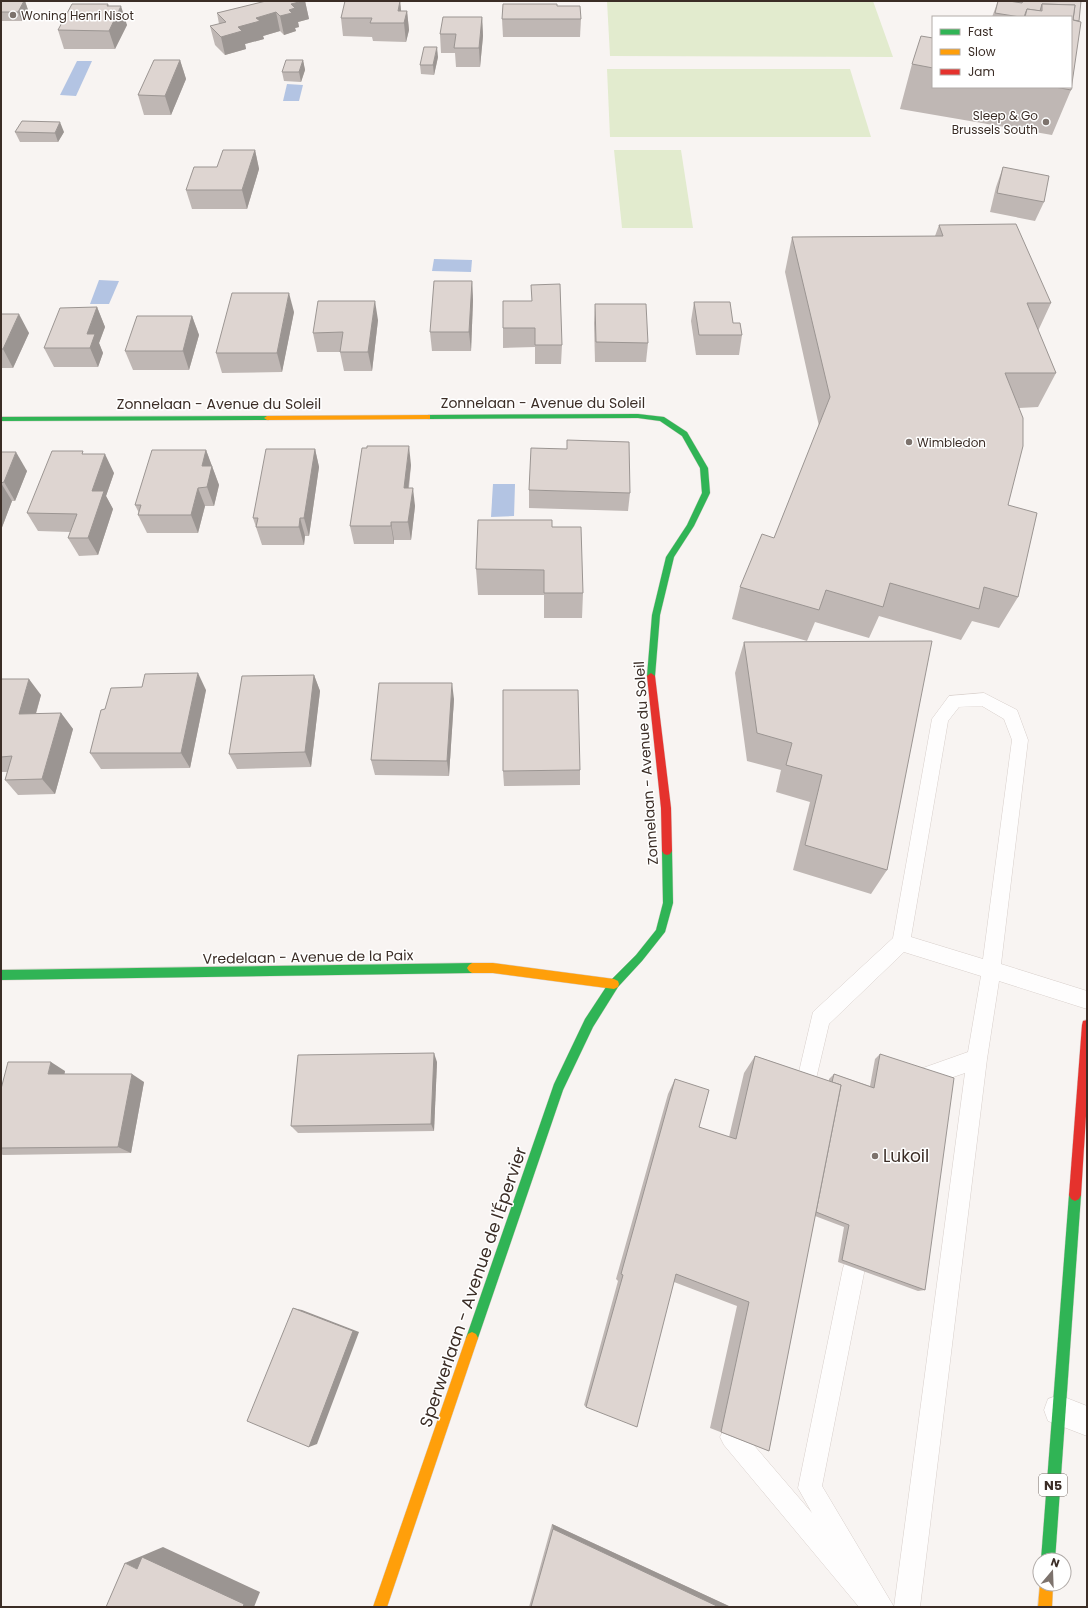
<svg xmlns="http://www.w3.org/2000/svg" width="1088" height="1608" viewBox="0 0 1088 1608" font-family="Poppins,sans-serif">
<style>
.green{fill:#e2ebce}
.water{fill:#b3c4e3}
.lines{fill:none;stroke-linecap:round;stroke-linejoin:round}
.lane-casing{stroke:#d8cfcb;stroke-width:1}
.street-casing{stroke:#d8cfcb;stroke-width:1}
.fast-casing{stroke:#d8cfcb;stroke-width:1}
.slow-casing{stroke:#d8cfcb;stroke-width:1}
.jam-casing{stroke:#d8cfcb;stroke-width:1}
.lane{fill:#fefdfd;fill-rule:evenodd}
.street{fill:#fefdfd;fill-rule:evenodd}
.fast{fill:#30b455;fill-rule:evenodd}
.slow{fill:#ff9f0a;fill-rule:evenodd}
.jam{fill:#e5322d;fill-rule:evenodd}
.wall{fill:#bfb7b4}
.shaded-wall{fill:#9b9592}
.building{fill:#ded5d1;stroke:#9b9592}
.poi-dot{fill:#7d736d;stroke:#fff;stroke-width:1.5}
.labels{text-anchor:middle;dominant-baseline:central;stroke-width:3;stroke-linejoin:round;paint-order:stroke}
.far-poi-label{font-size:12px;fill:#3b2d26;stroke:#fff;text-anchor:start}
.shield{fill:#fff;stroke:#766c67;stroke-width:1}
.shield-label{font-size:13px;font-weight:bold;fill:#3b2d26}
.street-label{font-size:14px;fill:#3b2d26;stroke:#fff}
.near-poi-label{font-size:17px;fill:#3b2d26;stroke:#fff;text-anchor:start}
.near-street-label{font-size:17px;fill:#3b2d26;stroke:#fff}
</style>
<rect width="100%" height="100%" fill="#f8f4f2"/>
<g class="green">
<polygon points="607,1 873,1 893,57 610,56"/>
<polygon points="607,69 850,69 871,137 610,137"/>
<polygon points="614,150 681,150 693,228 622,228"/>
</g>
<g class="water">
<polygon points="77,61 92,61 76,96 60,95"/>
<polygon points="287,84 303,85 299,101 283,101"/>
<polygon points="434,259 472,260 471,272 432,271"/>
<polygon points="99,280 119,281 109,304 90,304"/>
<polygon points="493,484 515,484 514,516 491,517"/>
</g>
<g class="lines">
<defs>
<path id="lane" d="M984,693l33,17 11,30 -27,224 86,27v18l-88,-28 -12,78 -67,548h-61l-135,-162 -4,-8 4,-8 8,-4 8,4 72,84 -14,-25 45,-220 3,-8 8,-3 8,3 3,8 -43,218 72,121 71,-534 -38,13 -7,-3 -3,-7 3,-7 48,-17 13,-76 -77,-24 -75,72 -18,76 -7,3 -7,-3 -3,-7 19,-81 80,-74 39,-219 17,-23zM982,706l22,13 8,21 -29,219 -72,-22 37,-216 11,-14z"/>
<polygon id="street" points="1059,1395 1087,1406 1087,1436 1048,1421 1044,1410 1048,1399"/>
<g id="fast">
<polygon points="638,414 664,417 687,432 708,468 710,493 694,526 674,557 660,615 655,676 651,679 647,676 652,615 666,557 687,525 702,493 700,468 682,436 660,421 638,418 428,419 425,417 428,415"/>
<polygon points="267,416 270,418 269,420 1,421 1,417"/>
<polygon points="667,847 670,848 672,851 673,903 665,932 642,961 618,987 593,1027 563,1090 478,1338 476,1342 472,1344 468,1342 466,1338 554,1084 585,1019 610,981 636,955 656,930 663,903 662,851 664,848"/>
<polygon points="472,963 475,965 477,968 475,971 472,973 1,980 1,970"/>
<polygon points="1075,1189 1079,1191 1081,1195 1055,1560 1041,1560 1069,1195 1071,1191"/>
</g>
<g id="slow">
<polygon points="428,415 430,415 430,419 267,420 264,418 267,416"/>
<polygon points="472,963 493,963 614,979 618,981 619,984 618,987 614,989 493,973 472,973 469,971 467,968 469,965"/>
<polygon points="472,1332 476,1334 478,1338 387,1607 373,1607 466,1338 468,1334"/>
<polygon points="1040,1583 1040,1584 1053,1584 1052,1607 1038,1607"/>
</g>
<g id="jam">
<polygon points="651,673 655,676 671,808 672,851 670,854 667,855 664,854 662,851 661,808 647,676"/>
<polygon points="1087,1020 1087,1100 1081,1195 1079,1199 1075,1201 1071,1199 1069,1195 1082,1025 1083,1021"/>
</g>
</defs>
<use href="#lane" class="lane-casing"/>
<use href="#street" class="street-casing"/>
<use href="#fast" class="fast-casing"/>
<use href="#slow" class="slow-casing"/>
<use href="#jam" class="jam-casing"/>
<use href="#lane" class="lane"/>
<use href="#street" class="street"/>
<use href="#fast" class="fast"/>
<use href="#slow" class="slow"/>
<use href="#jam" class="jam"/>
</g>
<g class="wall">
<polygon points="1,1 25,1 28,10 22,21 1,21"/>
<polygon points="266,1 305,1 309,19 298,22 299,27 295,28 296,31 284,35 280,31 263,36 264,39 245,44 246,49 225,55 215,45 210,26 219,24 217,13"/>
<polygon points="400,1 401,11 407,11 409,30 406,42 373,41 372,37 343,36 341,18"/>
<polygon points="998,1 1019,2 1019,1 1081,1 1071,90 1052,135 900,109 912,64 933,38 933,87 1071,87 1071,17 992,17"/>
<polygon points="109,6 127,25 115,49 64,49 58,30"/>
<polygon points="557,6 581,19 580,37 503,37 502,19"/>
<polygon points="482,17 483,36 480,67 456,67 455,53 441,53 440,34"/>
<polygon points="438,57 434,75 421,74 420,65"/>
<polygon points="180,60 186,79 171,115 144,115 138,95"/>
<polygon points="303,60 305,70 301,82 284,81 282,72"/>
<polygon points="15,132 64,132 58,142 20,142"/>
<polygon points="255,150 259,169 247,209 192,209 186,190 217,167"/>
<polygon points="1003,167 1044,202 1035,221 990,212 996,187"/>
<polygon points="939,225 1051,303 1038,331 1056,373 1038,407 1019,408 1008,505 1018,597 999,628 972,621 961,640 879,616 869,638 815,622 807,641 732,619 740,587 774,538 819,426 785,272 792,237 935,236"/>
<polygon points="472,281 473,300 471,351 432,351 430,332"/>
<polygon points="532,301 562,345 561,364 535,364 535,347 503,348 503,328"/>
<polygon points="694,302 733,323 742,335 739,355 696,355 691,321"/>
<polygon points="595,304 648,343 646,362 595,362 594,323"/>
<polygon points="97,307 105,327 99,343 103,353 98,367 54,367 44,348"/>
<polygon points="294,312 282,372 222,373 216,353"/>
<polygon points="1,314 29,333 13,368 1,368"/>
<polygon points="192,316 199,335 189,370 133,370 125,351"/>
<polygon points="378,320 372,371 344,371 340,352 317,352 313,333"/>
<polygon points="315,449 319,467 309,536 305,536 304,545 262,545 253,518"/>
<polygon points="206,450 219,485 214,506 205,506 198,533 147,533 138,515 139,513 135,505"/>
<polygon points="1,452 27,471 15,501 12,501 1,530"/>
<polygon points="85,454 114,473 106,496 113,509 98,555 79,556 68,538 71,532 38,531 27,513"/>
<polygon points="411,465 409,488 415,506 411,540 394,540 394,544 354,544 350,526"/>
<polygon points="529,490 630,493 628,511 529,508"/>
<polygon points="552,527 583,593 582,618 544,618 544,595 478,595 476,569"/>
<polygon points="744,642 887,870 871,894 793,870 810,802 776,792 781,770 747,761 735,673"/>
<polygon points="314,675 320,691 311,767 237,769 229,754"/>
<polygon points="1,679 41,695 36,714 61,713 73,729 55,794 18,795 5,780 7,772 1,772"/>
<polygon points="142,687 206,690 190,768 101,769 90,753 105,709"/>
<polygon points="454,699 449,776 375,775 371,760"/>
<polygon points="580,770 580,785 504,786 503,771"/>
<polygon points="880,1054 925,1290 918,1291 838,1262 844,1227 815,1216 769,1451 710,1428 737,1306 674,1282 586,1407 584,1405 618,1281 616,1279 668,1094 675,1079 699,1127 729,1137 744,1073 755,1056 829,1081 829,1079 834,1074 870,1086 875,1059"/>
<polygon points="437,1062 434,1131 298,1133 291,1126"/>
<polygon points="65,1071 64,1074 144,1082 131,1153 3,1155 1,1154 1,1089"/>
<polygon points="552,1524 731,1607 529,1607"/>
</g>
<g class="shaded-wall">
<polygon points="24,1 25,1 28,10 22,21 18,12"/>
<polygon points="303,1 305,1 309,19 298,22 299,27 295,28 296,31 284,35 280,16 289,10 291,4"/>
<polygon points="400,1 402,19 398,11"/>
<polygon points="108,4 114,21 121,6 127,25 115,49 109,31 107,6"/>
<polygon points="407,11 409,30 406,42 404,23"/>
<polygon points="276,12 280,31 263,36 264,39 245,44 246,49 225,55 221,37 238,27 256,18"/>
<polygon points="482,17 483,36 480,67 479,48"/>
<polygon points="437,47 438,57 434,75 433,65"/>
<polygon points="180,60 186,79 171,115 165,96"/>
<polygon points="303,60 305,70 301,82 299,72"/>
<polygon points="60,122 64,132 58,142 55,133"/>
<polygon points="255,150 259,169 247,209 242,190"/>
<polygon points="472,281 473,300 471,351 469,332"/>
<polygon points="289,293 294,312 282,372 277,353"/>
<polygon points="375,301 378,320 372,371 368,352"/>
<polygon points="97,307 105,327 99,343 103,353 98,367 90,348 87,334"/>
<polygon points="19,314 29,333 13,368 3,349"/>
<polygon points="192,316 199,335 189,370 183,351"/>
<polygon points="409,446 411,465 406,506 404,488"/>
<polygon points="315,449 319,467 309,536 304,518"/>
<polygon points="206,450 219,485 214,506 207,487 202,466"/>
<polygon points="16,452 27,471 15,501 4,482"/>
<polygon points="105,454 114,473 106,496 113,509 98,555 88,538 92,491"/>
<polygon points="1,483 12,501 1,530"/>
<polygon points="198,488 205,506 198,533 191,515"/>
<polygon points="413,488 415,506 411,540 408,522"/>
<polygon points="300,518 305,536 304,545 299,527"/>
<polygon points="391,522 394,540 394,544 391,526"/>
<polygon points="198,673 206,690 190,768 181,753"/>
<polygon points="314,675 320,691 311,767 305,752"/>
<polygon points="29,679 41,695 31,730 19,714"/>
<polygon points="452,683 454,699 449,776 447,761"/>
<polygon points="61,713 73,729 55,794 42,779"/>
<polygon points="434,1053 437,1062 434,1131 431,1124"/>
<polygon points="51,1062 65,1071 63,1083 48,1074"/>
<polygon points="132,1074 144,1082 131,1153 118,1147"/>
<polygon points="293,1308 302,1310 359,1332 317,1444 309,1447"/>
<polygon points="552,1524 731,1607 719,1607 553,1529"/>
<polygon points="163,1547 260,1592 254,1607 243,1607 137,1569 125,1563"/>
</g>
<g class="building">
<polygon points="1,1 24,1 18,12 1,12"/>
<polygon points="266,1 303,1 291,4 295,8 289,10 292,13 280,16 276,12 256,18 260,21 238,27 242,31 221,37 210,26 226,22 217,13"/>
<polygon points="345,1 400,1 398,11 407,11 404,23 370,23 372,18 341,18"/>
<polygon points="998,1 1009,1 1022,3 1023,1 1081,1 1079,21 1073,20 1075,5 1042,4 1040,11 1027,9 1024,17 1020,17 995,13"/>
<polygon points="72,4 108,4 107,6 121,6 109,31 58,30"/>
<polygon points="503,4 557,4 557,6 580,6 581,19 502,19"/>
<polygon points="1042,4 1075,5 1073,20 1081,22 1071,90 1055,87 1071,87 1071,17 1025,17 1027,9 1042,11"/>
<polygon points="443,17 482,17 479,48 454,48 456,34 440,34"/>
<polygon points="921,36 933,38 933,68 912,64"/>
<polygon points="424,47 437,47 433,65 420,65"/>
<polygon points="154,60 180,60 165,96 138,95"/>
<polygon points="286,60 303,60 299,72 282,72"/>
<polygon points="22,121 60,122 55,133 15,132"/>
<polygon points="223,150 255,150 242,190 186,190 194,167 217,167"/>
<polygon points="1003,167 1049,176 1044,202 997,193"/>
<polygon points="1016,224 1051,303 1027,303 1056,373 1005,373 1023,418 1023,446 1008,505 1037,513 1018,597 984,587 979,609 890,583 883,607 826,590 819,610 740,587 762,534 774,538 830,397 792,237 943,236 939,225"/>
<polygon points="434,281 472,281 469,332 430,332"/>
<polygon points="560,284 562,345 535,345 535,328 503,328 503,301 532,301 531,285"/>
<polygon points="232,293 289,293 277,353 216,353"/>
<polygon points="318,301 375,301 368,352 340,352 343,332 313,333"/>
<polygon points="694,302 730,302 733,323 740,323 742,335 699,335"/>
<polygon points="595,304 646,304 648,343 596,342"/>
<polygon points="97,307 87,334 95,334 90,348 44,348 60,308"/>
<polygon points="1,314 19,314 3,349 1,349"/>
<polygon points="137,316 192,316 183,351 125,351"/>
<polygon points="567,440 629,442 630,493 529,490 531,448 567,449"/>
<polygon points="367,446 409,446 404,488 413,488 408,522 391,522 391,526 350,526 362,448 367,448"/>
<polygon points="266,449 315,449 304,518 300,518 299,527 256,527 258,518 253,518"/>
<polygon points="152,450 206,450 202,466 212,466 207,487 198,488 191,515 138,515 141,505 135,505"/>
<polygon points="52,451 83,451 82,454 105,454 92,491 104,491 88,538 68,538 77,514 27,513"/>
<polygon points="1,452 16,452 4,482 1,483"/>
<polygon points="478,520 552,520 552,527 581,527 583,593 544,593 544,570 476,569"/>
<polygon points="932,641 887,870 805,845 822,775 786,765 792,743 757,733 744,642"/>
<polygon points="198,673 181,753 90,753 101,710 105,709 111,688 142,687 145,674"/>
<polygon points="314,675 305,752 229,754 242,676"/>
<polygon points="1,679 29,679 19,714 61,713 42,779 5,780 12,756 1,757"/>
<polygon points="379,683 452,683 447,761 371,760"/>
<polygon points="503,690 578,690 580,770 503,771"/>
<polygon points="434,1053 431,1124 291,1126 298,1055"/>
<polygon points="880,1054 954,1078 925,1290 842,1260 849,1225 816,1212 841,1085 832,1082 834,1074 874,1088"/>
<polygon points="755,1056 841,1085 769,1451 721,1432 749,1302 676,1274 637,1427 586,1407 623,1275 621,1274 675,1079 709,1090 699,1127 736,1139"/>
<polygon points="8,1062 51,1062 48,1074 132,1074 118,1147 1,1148 1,1089"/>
<polygon points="293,1308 353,1331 309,1447 247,1421"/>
<polygon points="553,1529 719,1607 531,1607"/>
<polygon points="142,1557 244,1604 243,1607 106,1607 125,1563 137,1569"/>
</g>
<g class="poi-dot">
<circle cx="13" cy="15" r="4"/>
<circle cx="1046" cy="122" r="4"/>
<circle cx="909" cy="442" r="4"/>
<circle cx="875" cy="1156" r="4"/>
</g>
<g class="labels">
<g class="far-poi-label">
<text x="21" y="15">Woning Henri Nisot</text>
<text x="1038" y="115" text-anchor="end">Sleep &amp; Go<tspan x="1038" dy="14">Brussels South</tspan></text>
<text x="917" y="442">Wimbledon</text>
</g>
<rect class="shield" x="1039" y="1474" width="28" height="22" rx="3"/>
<g class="shield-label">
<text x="1053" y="1485">N5</text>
</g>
<g class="street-label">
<text x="543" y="403">Zonnelaan - Avenue du Soleil</text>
<text x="219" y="404">Zonnelaan - Avenue du Soleil</text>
<text transform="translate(646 763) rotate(-94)">Zonnelaan - Avenue du Soleil</text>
<text transform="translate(308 957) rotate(-1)">Vredelaan - Avenue de la Paix</text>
</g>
<g class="near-poi-label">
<text x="883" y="1156">Lukoil</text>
</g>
<g class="near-street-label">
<text transform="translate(473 1287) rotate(-71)">Sperwerlaan - Avenue de l'Épervier</text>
</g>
</g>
<rect width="1088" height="1608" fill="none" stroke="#3b2d26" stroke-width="4"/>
<rect x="932" y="16" width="140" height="72" fill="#ffffff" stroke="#b1aba8"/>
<rect x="940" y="29" width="20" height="6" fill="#30b455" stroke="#b1aba8"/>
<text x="968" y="36" font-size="12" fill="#3b2d26">Fast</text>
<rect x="940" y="49" width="20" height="6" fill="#ff9f0a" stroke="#b1aba8"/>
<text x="968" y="56" font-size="12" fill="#3b2d26">Slow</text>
<rect x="940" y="69" width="20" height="6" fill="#e5322d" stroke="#b1aba8"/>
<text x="968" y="76" font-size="12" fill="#3b2d26">Jam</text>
<g transform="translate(1052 1572) rotate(19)"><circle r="19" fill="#ffffff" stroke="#b1aba8"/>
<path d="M0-3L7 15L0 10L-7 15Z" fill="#7d736d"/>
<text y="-6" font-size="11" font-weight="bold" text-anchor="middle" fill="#3b2d26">N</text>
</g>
</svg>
